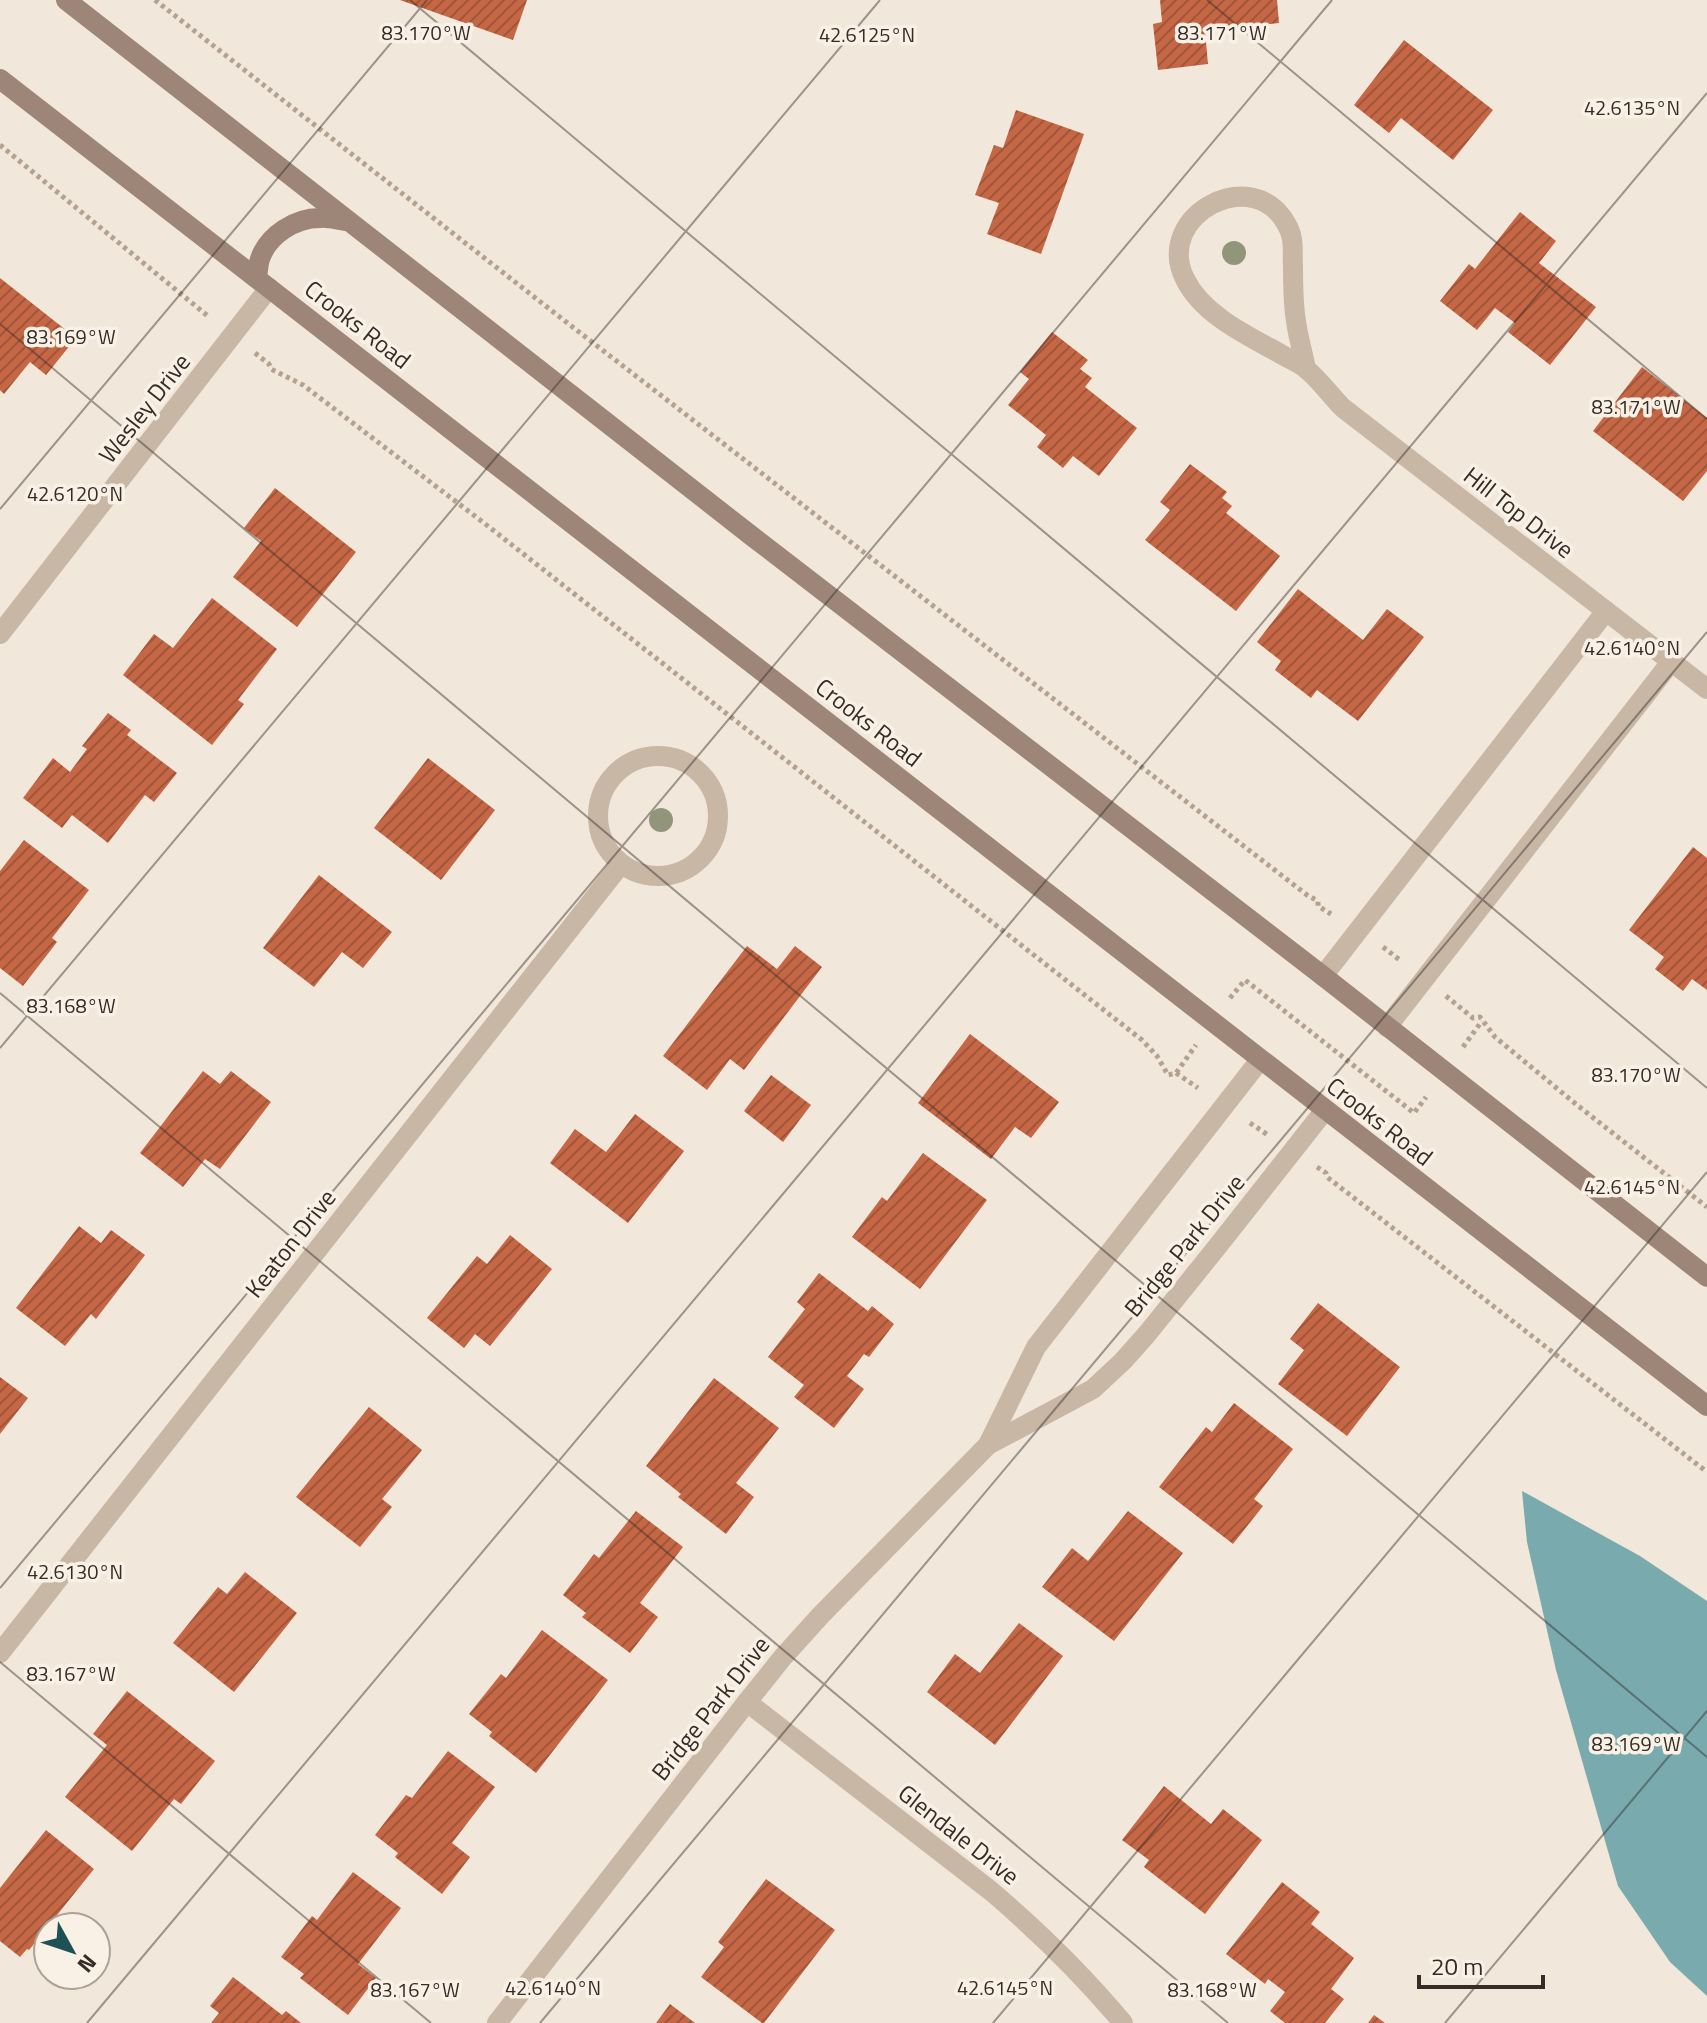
<svg xmlns="http://www.w3.org/2000/svg" width="1707" height="2023" viewBox="0 0 1707 2023" font-family="'Titillium Web',sans-serif">
<style>
.water{fill:#79aaae}
.building{fill:url(#building-hatch)}
.lines{fill:none;stroke-linecap:round;stroke-linejoin:round}
.path{stroke:#b5a190;stroke-width:5;stroke-dasharray:4 4;stroke-linecap:butt}
.street{stroke:#c9b7a6;stroke-width:20}
.secondary{stroke:#9d8678;stroke-width:20}
.tree{fill:#91967a}
.ticks{fill:none;stroke:#352c27;stroke-width:2;stroke-opacity:0.45}
.labels{text-anchor:middle;dominant-baseline:central;stroke-width:7;stroke-linejoin:round;paint-order:stroke}
.street-label{font-size:24px;fill:#352c27;stroke:#f9f1e6}
.ticks-label{font-size:20px;text-anchor:middle;fill:#352c27;stroke:#f9f1e6;stroke-width:7;stroke-linejoin:round;paint-order:stroke}
</style>
<defs>
<pattern id="building-hatch" width="6" height="6" patternUnits="userSpaceOnUse" patternTransform="scale(2)"><rect width="6" height="6" fill="#c56745"/><path d="M-1 1l2-2M0 6l6-6M5 7l2-2" fill="none" stroke="#a1553a"/></pattern>
</defs>
<rect width="100%" height="100%" fill="#f1e7da"/>
<polygon class="water" points="1522,1491 1640,1556 1707,1601 1707,1996 1670,1962 1618,1886 1556,1670 1527,1542"/>
<g class="building">
<polygon points="400,0 527,0 513,40"/>
<polygon points="1160,0 1277,0 1279,23 1205,31 1208,64 1158,70 1153,24 1162,22"/>
<polygon points="1404,40 1493,110 1453,160 1401,118 1389,133 1354,105"/>
<polygon points="1016,110 1084,134 1041,254 987,234 999,203 975,195 994,145 1003,148"/>
<polygon points="1520,212 1556,241 1539,263 1596,307 1550,365 1508,332 1515,323 1495,308 1477,330 1440,301 1469,264 1475,269"/>
<polygon points="0,278 76,338 46,375 30,362 4,394 0,390"/>
<polygon points="1052,332 1088,360 1080,369 1092,378 1085,387 1137,428 1099,476 1073,456 1063,468 1037,447 1046,435 1008,405 1029,379 1020,372"/>
<polygon points="1642,367 1707,418 1707,471 1683,501 1593,431"/>
<polygon points="1190,464 1227,492 1222,498 1232,506 1226,513 1280,556 1236,611 1145,540 1170,510 1160,502"/>
<polygon points="275,488 356,552 297,627 233,577 261,541 244,528"/>
<polygon points="1298,589 1363,640 1387,609 1424,637 1358,721 1317,690 1311,698 1275,670 1281,661 1257,642"/>
<polygon points="212,598 277,649 238,700 244,704 212,745 123,675 154,634 173,648"/>
<polygon points="108,713 131,730 127,735 177,773 154,802 145,795 108,843 72,815 62,828 23,798 53,758 70,772 87,749 82,746"/>
<polygon points="428,758 495,810 441,880 374,828"/>
<polygon points="24,840 89,890 52,938 57,942 23,986 0,968 0,871"/>
<polygon points="1693,847 1707,858 1707,990 1692,979 1683,991 1655,969 1664,957 1629,930"/>
<polygon points="319,875 392,932 363,968 342,952 314,987 263,948"/>
<polygon points="747,946 777,969 795,946 822,967 744,1070 730,1059 707,1090 663,1056"/>
<polygon points="970,1034 1059,1102 1031,1138 1015,1127 991,1159 918,1103"/>
<polygon points="203,1071 220,1084 231,1071 271,1102 220,1169 205,1159 183,1187 140,1153"/>
<polygon points="771,1075 811,1105 783,1142 744,1111"/>
<polygon points="635,1114 684,1151 628,1223 550,1163 575,1129 606,1152"/>
<polygon points="923,1153 987,1200 920,1289 852,1237 882,1197 887,1201"/>
<polygon points="79,1226 101,1243 111,1230 145,1255 96,1319 91,1314 65,1346 16,1308"/>
<polygon points="510,1235 552,1269 490,1346 475,1334 464,1348 427,1318 477,1256 487,1264"/>
<polygon points="819,1273 868,1311 872,1306 894,1324 869,1357 864,1354 847,1376 864,1389 834,1428 794,1397 804,1385 768,1357 805,1309 797,1302"/>
<polygon points="1318,1303 1400,1367 1347,1436 1278,1384 1304,1350 1290,1339"/>
<polygon points="0,1377 28,1398 0,1434"/>
<polygon points="714,1378 779,1428 736,1483 754,1497 726,1534 678,1497 681,1494 646,1466"/>
<polygon points="1234,1403 1293,1449 1254,1499 1263,1506 1233,1544 1159,1487 1206,1427 1212,1432"/>
<polygon points="369,1407 422,1450 382,1499 392,1507 360,1547 296,1497"/>
<polygon points="636,1511 683,1547 640,1603 658,1617 630,1653 582,1617 586,1613 563,1595 594,1554 599,1558"/>
<polygon points="1128,1511 1183,1553 1114,1641 1042,1587 1072,1548 1088,1561"/>
<polygon points="245,1572 297,1613 234,1692 173,1643 218,1587 227,1594"/>
<polygon points="1019,1623 1063,1656 995,1745 927,1692 955,1654 980,1673"/>
<polygon points="542,1630 608,1680 536,1773 489,1736 492,1732 469,1714 501,1674 506,1678"/>
<polygon points="127,1691 215,1761 181,1804 174,1799 132,1851 65,1797 107,1745 93,1734"/>
<polygon points="448,1751 495,1787 452,1843 470,1857 442,1894 395,1857 398,1853 375,1835 406,1795 412,1798"/>
<polygon points="1164,1786 1211,1824 1223,1809 1262,1840 1205,1914 1144,1867 1149,1860 1122,1840"/>
<polygon points="46,1830 94,1869 29,1950 27,1949 20,1957 0,1941 0,1888"/>
<polygon points="353,1872 401,1908 358,1964 376,1978 348,2015 300,1978 304,1974 281,1957 312,1916 317,1920"/>
<polygon points="766,1879 835,1930 764,2023 762,2023 701,1977 724,1947 718,1942"/>
<polygon points="1282,1882 1320,1912 1311,1924 1354,1958 1331,1989 1344,1999 1325,2023 1285,2023 1270,2011 1285,1992 1268,1979 1265,1984 1226,1954"/>
<polygon points="233,1977 282,2015 286,2011 301,2023 211,2023 219,2013 210,2006"/>
<polygon points="670,2004 695,2023 656,2023"/>
<polygon points="1374,2015 1385,2023 1368,2023"/>
</g>
<g class="lines">
<g class="path">
<polyline points="155,0 570,325 1307,895 1318,901 1318,906 1331,914"/>
<polyline points="0,145 209,317"/>
<polyline points="255,353 269,364 271,369 303,385 484,523 1142,1040 1157,1056 1168,1075 1176,1073 1196,1045"/>
<polyline points="1383,947 1401,961"/>
<polyline points="1446,996 1473,1018 1480,1017 1495,1037 1577,1105 1707,1207"/>
<polyline points="1230,998 1245,980 1414,1113 1426,1097"/>
<polyline points="1463,1047 1482,1021"/>
<polyline points="1176,1073 1198,1088"/>
<polyline points="1250,1123 1268,1135"/>
<polyline points="1317,1167 1326,1173 1327,1177 1707,1472"/>
</g>
<g class="street">
<path d="M1306,369c-3,-16 -8,-32 -10,-48 -3,-18 -3,-36 -3,-55 -1,-15 2,-27 -6,-41 -33,-63 -134,-10 -102,54 17,35 61,56 94,74 8,5 19,9 26,15 14,11 26,28 38,40l364,281"/>
<polyline points="0,634 269,288"/>
<circle cx="658" cy="816" r="60"/>
<polyline points="1323,976 1606,611"/>
<polyline points="1387,1027 1671,662"/>
<polyline points="988,1445 1036,1347 1260,1060"/>
<polyline points="0,1653 621,864"/>
<path d="M747,1702l244,189c48,41 92,84 132,132"/>
<polyline points="497,2023 747,1702 783,1657 820,1616 988,1445 1093,1389 1123,1361 1147,1334 1217,1247 1325,1110"/>
</g>
<g class="secondary">
<polyline points="66,0 753,537 1323,976 1707,1277"/>
<polyline points="0,79 1707,1406"/>
<path d="M257,278c1,-6 1,-13 3,-19 8,-24 35,-41 60,-41 8,-1 17,2 26,3"/>
</g>
</g>
<g class="tree">
<circle cx="1234" cy="253" r="12"/>
<circle cx="661" cy="820" r="12"/>
</g>
<path class="ticks" d="M410,0l1297,1088M1207,0l500,419M0,324l1707,1433M0,509l427,-509M0,993l1228,1030M0,1048l880,-1048M0,1588l1332,-1588M0,1662l431,361M87,2023l1620,-1930M540,2023l1167,-1391M993,2023l714,-851M1445,2023l262,-312"/>
<g class="labels">
<g class="street-label">
<text transform="translate(358 324) rotate(38)">Crooks Road</text>
<text transform="translate(144 408) rotate(-52)">Wesley Drive</text>
<text transform="translate(1519 512) rotate(38)">Hill Top Drive</text>
<text transform="translate(869 722) rotate(38)">Crooks Road</text>
<text transform="translate(1380 1121) rotate(38)">Crooks Road</text>
<text transform="translate(290 1243) rotate(-52)">Keaton Drive</text>
<text transform="translate(1184 1245) rotate(-51)">Bridge Park Drive</text>
<text transform="translate(710 1708) rotate(-52)">Bridge Park Drive</text>
<text transform="translate(959 1834) rotate(38)">Glendale Drive</text>
</g>
</g>
<g class="ticks-label">
<text x="426" y="40">83.170°W</text>
<text x="1222" y="40">83.171°W</text>
<text x="867" y="42">42.6125°N</text>
<text x="1632" y="115">42.6135°N</text>
<text x="71" y="344">83.169°W</text>
<text x="1636" y="414">83.171°W</text>
<text x="75" y="501">42.6120°N</text>
<text x="1632" y="655">42.6140°N</text>
<text x="71" y="1013">83.168°W</text>
<text x="1636" y="1082">83.170°W</text>
<text x="1632" y="1194">42.6145°N</text>
<text x="75" y="1579">42.6130°N</text>
<text x="71" y="1681">83.167°W</text>
<text x="1636" y="1751">83.169°W</text>
<text x="553" y="1995">42.6140°N</text>
<text x="1005" y="1995">42.6145°N</text>
<text x="415" y="1997">83.167°W</text>
<text x="1212" y="1997">83.168°W</text>
</g>
<g transform="translate(72 1951) rotate(130)"><circle r="38" fill="#f9f1e6" stroke="#aba29a" stroke-width="2"/>
<path d="M0-6L14 30L0 20L-14 30Z" fill="#1d5156"/>
<text y="-12" font-size="22" font-weight="bold" text-anchor="middle" fill="#352c27">N</text>
</g>
<path d="M1419 1975v12h124v-12" fill="none" stroke="#352c27" stroke-width="4"/>
<text x="1431" y="1975" font-size="24" fill="#352c27" stroke="#f9f1e6" stroke-width="6" paint-order="stroke">20 m</text>
</svg>
